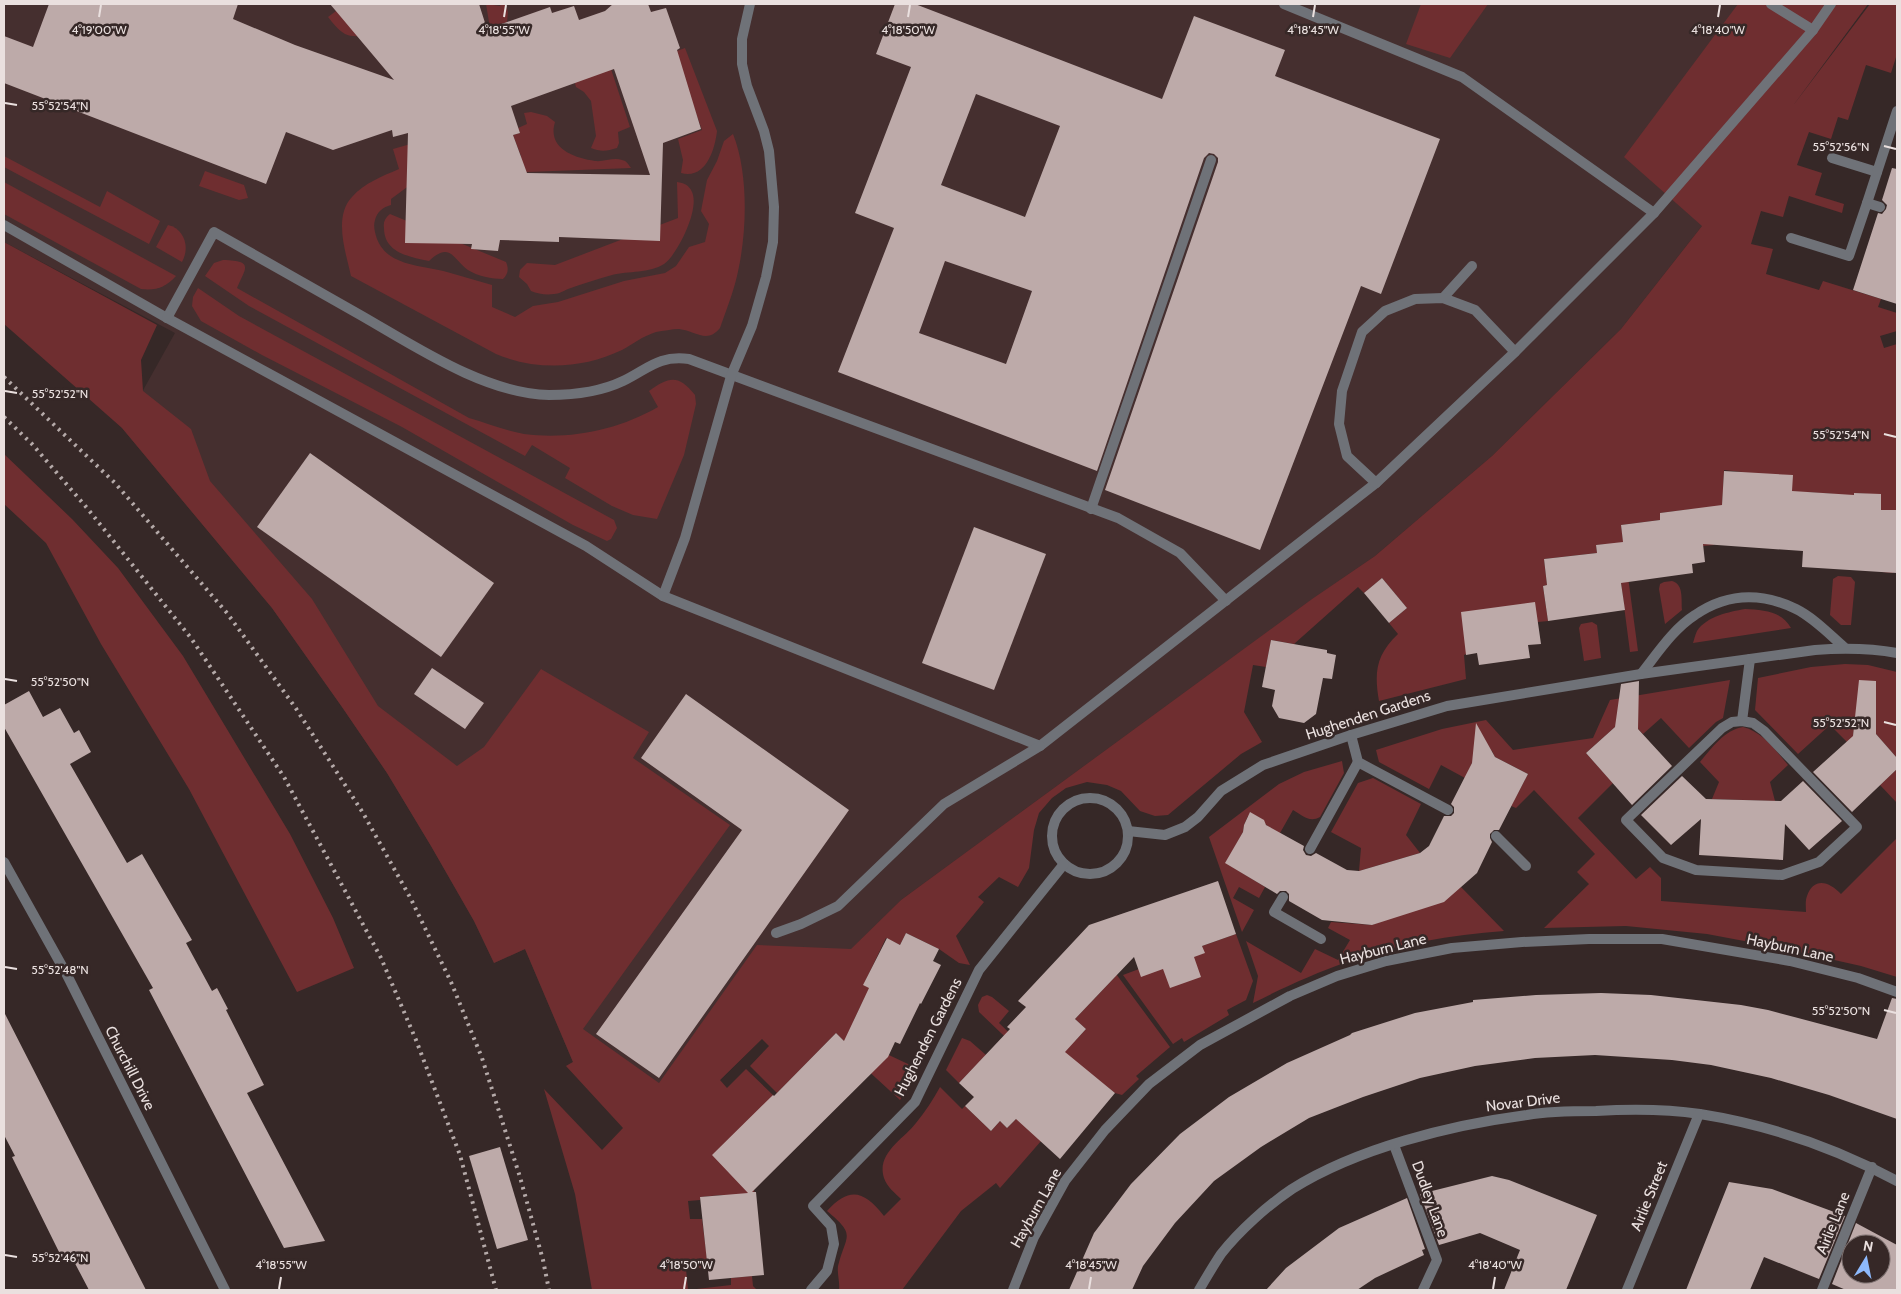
<svg xmlns="http://www.w3.org/2000/svg" width="1901" height="1294" viewBox="0 0 1901 1294" font-family="Cabin,sans-serif">
<style>
.built{fill:#452f2f}
.green{fill:#6f2e30}
.building{fill:#bdaaa9;fill-rule:evenodd}
.lines{fill:none;stroke-linecap:round;stroke-linejoin:round}
.service{stroke:#6f7278;stroke-width:10}
.minor{stroke:#6f7278;stroke-width:10}
.rail{stroke:#b5aaa9;stroke-width:4;stroke-dasharray:2.5 5;stroke-linecap:butt}
.ticks{fill:none;stroke:#eae0df;stroke-width:2}
.labels{text-anchor:middle;dominant-baseline:central;stroke-width:5;stroke-linejoin:round;paint-order:stroke}
.street-label{font-size:15px;fill:#eae0df;stroke:#362827}
.ticks-label{font-size:12px;text-anchor:middle;fill:#eae0df;stroke:#362827;stroke-width:5;stroke-linejoin:round;paint-order:stroke}
</style>
<rect width="100%" height="100%" fill="#362827"/>
<polygon class="built" points="4,4 1868,4 1702,226 1621,329 1492,456 1375,556 1311,600 901,900 684,1116 566,1066 573,1062 525,949 494,963 474,921 431,846 387,773 342,707 272,608 122,428 175,333 4,242"/>
<g class="green">
<path d="M383,4h29l6,17c-18,5 -57,21 -73,13 -7,-4 -12,-11 -17,-17l8,-6 16,18z"/>
<polygon points="486,4 500,6 501,4 505,4 508,12 507,22 490,28"/>
<polygon points="1421,4 1488,4 1450,58 1406,44"/>
<path d="M1738,4h130l-76,103 78,-103h27v50l-6,19 -25,-8 -18,55 -10,-3 -7,22 -22,-7 -12,33 25,8 -7,22 29,9 -2,9 -53,-17 -6,21 -22,-6 -10,33 22,5 -7,25 53,16 4,-9 58,18 -3,8 19,6v18l-17,5 4,12 13,-4v166l-4,63 -11,-1 2,-36h-5l2,-41 -27,-2 -1,16 -19,-15 -27,-2 -4,54 -62,-61 1,-13 -18,-2 -2,40h-6l-2,35 -11,1 -1,-12 -9,-25 -33,4v7l-39,5 17,126 -8,1 -10,-77 -10,-31 -14,1 1,8 -53,6 3,26 -4,1 5,35 -10,1 -74,33 2,24 -87,22c-5,-29 -3,-46 19,-67l-9,-11 18,-15 -25,-30 -18,15 -6,-6 -64,57 -23,-4 -5,27 -13,-2 -9,47 18,30 -21,12 -73,61 -13,1 -15,-5 -19,-20 -14,-6 -20,-3 -21,6 -14,10 -13,15 -5,17 -5,38 -11,19 -19,-10 -21,20 6,5 -28,34 14,29 -11,-2 -20,-14 -33,-16 -6,12 -14,-7 -22,46 14,8 -13,5 -12,25 9,5 -5,13 51,24 8,8 -6,13 -10,15 -36,-33 -13,-19 -15,-15 -59,60 -27,-27 19,-20 -7,-7 -42,41 7,8 19,-19 27,26 -41,73 22,22 2,7 -35,-2 -21,2v3l-12,1 2,18h12l6,48 -22,2 2,21 43,-5v-7l21,-2 1,10 4,4h-165l-17,-96 -31,-105 58,61 21,-22 -57,-62 7,-4 -48,-113 -31,14 -20,-42 -43,-75 -44,-73 -45,-66 -70,-99 -150,-180 -118,-104v-82l153,83 -16,35 2,31 48,38 19,52 102,118 66,107 79,60 27,-19 57,-78 108,63 -16,26 97,67 -147,204 76,54 98,-138 94,4 50,-49 411,-301 63,-43 117,-100 129,-127 81,-103 -78,-69z"/>
<path d="M685,48l32,83c-2,18 -11,49 -36,42l2,-13 -5,-21 24,-9 -28,-78z"/>
<path d="M611,69l19,58 -12,5 1,11 -2,5c-10,3 -16,4 -26,0l5,-12 -5,-35 -7,-9 -8,-5 -2,-7z"/>
<path d="M531,112l16,4 8,6c-8,26 18,36 40,39 9,1 19,-4 27,-1 5,1 6,4 9,8l-128,5 -3,-9 21,-8 -8,-21 7,-2 -2,-5 9,-4 -3,-11z"/>
<path d="M733,134c16,40 14,100 4,142 -4,17 -11,35 -17,52 -13,16 -24,3 -41,1 -7,0 -16,2 -23,3 -13,4 -23,12 -34,18 -40,19 -85,21 -126,4l-145,-78c-5,-23 -18,-59 1,-79 12,-14 31,-21 47,-28l-6,-20 28,-8 35,10 -65,48v6c-8,2 -14,7 -16,15 -2,6 0,13 2,19 11,28 46,26 70,33 15,4 30,9 45,13v22l23,10 18,-11 25,-4 66,-21 41,-8 11,-7 13,-19 16,-5 4,-18 -8,-13 6,-31 10,-19 7,-20z"/>
<polygon points="4,156 100,207 107,191 160,221 149,244 4,167"/>
<polygon points="205,171 244,185 248,198 239,200 199,186"/>
<path d="M4,182l172,94c-10,11 -20,15 -35,13l-137,-75z"/>
<path d="M677,182c7,1 12,3 15,10 8,17 -14,62 -28,72 -14,9 -36,7 -52,11 -15,4 -30,9 -44,14 -5,2 -9,5 -14,5 -8,1 -16,0 -23,-3l-4,-7 -8,-7 1,-7 7,-7 28,2 123,-47z"/>
<path d="M390,214l116,48c3,7 2,12 -3,17 -11,0 -26,-3 -35,-9 -15,-11 -18,-29 -39,-9 -19,-4 -45,-8 -45,-33 -1,-6 1,-10 6,-14z"/>
<path d="M168,225c17,4 22,23 14,37l-26,-15z"/>
<path d="M223,260c31,1 23,7 14,28l232,130c18,5 37,13 55,16 46,6 94,-4 134,-27l-9,-16c20,-14 29,-17 46,4l1,9 -12,51 -27,64 -24,-4 -21,-9 -47,-28 5,-10 -38,-23 -7,11 -276,-150 -44,-30 9,-13z"/>
<polygon points="198,288 239,316 614,520 617,528 611,539 607,541 573,525 402,427 262,355 201,321 192,306 193,297"/>
<polygon points="4,454 72,519 118,568 183,656 290,834 333,918 354,968 297,992 189,789 101,644 46,543 4,504"/>
<polygon points="1838,576 1851,577 1855,582 1851,625 1841,625 1830,615 1833,579"/>
<path d="M1672,581c12,3 9,19 10,29l-17,14 -6,-35 1,-5 4,-2z"/>
<path d="M1745,609c18,1 37,2 46,19l-98,15c1,-3 2,-8 4,-12 10,-15 32,-19 48,-22z"/>
<polygon points="1592,622 1597,625 1601,658 1584,661 1579,628 1581,624"/>
<polygon points="1845,664 1868,665 1897,672 1897,758 1876,734 1860,722 1854,729 1853,737 1847,742 1830,725 1798,754 1755,710 1758,678 1811,667"/>
<path d="M1730,680l-7,38 -7,4 -27,26 -28,-30 -18,16 -5,-5v-7l-5,-6 -18,11 -29,26 27,30 -35,35 58,61 14,-12 11,11v23l145,11c0,-4 -1,-11 1,-16 7,-20 23,-14 34,-2l56,-56v139l-36,-11 -80,-18 -74,-14 -81,-8 -82,2 45,-44 -12,-12 18,-18 -61,-64 -18,18 -5,-2 17,-32 -33,-17 -3,-6 -8,-4 -12,16 -7,15 -24,-13 -12,24 -50,-27 -3,-12 66,-21 44,-9 27,30 80,-12 17,-38z"/>
<path d="M1743,727c20,5 32,23 45,38l-18,17 5,19 -63,-2 7,-17 -19,-20c12,-14 24,-32 43,-35z"/>
<path d="M1342,761l2,12 -24,44c-11,6 -18,-2 -27,-7l-13,23c-4,-2 -8,-4 -11,-6 -9,-6 -7,-13 -21,-11l-4,9 -1,7 -17,31 39,24 -6,11 -20,-11 -6,11 21,12 -12,22 -33,-95 70,-53 25,-12z"/>
<polygon points="1897,769 1897,803 1880,785"/>
<polygon points="1373,778 1421,804 1406,835 1420,853 1359,871 1361,848 1331,832 1358,783"/>
<path d="M1461,887l43,44c-53,4 -107,13 -157,31 -32,11 -64,26 -94,41l5,-27 -12,-35 55,32 14,-24 23,11 12,-20 -22,-12 3,-6 41,3z"/>
<polygon points="1236,934 1253,981 1246,1000 1227,1010 1229,1015 1184,1042 1182,1038 1173,1044 1123,975 1139,969 1204,953 1202,946"/>
<path d="M1111,967l59,80 -34,29 3,3 -17,16 -7,-2 -19,-15 -96,110 -4,-5 -35,28 -59,79h-63c1,-8 -2,-16 -1,-24 8,-32 19,-30 -11,-55 23,-25 37,-20 57,5l17,-17c-6,-6 -14,-12 -17,-21 -8,-25 20,-39 32,-55 9,-11 17,-23 24,-36l22,22 3,-3 26,25 9,-10 7,7 10,-10 25,-46 -63,-60 -1,-7 4,-8 5,-2 5,2 17,14 -10,12 24,23 52,-5 11,-12 -11,-10 40,-42z"/>
<polygon points="962,1038 970,1041 986,1055 959,1083 946,1070"/>
</g>
<g class="building">
<path d="M49,4h189l-5,15 62,26 99,35 -64,-76h149l8,25 63,-22 2,6 22,-7 5,14 26,-9 8,-7h35l3,8 15,-4 14,40 -3,2 24,79 -38,14 -3,98 -101,-4v5l-59,-2 -2,11 -27,-2 1,-5 -67,-1 3,-110 -15,4 -1,-7 -59,20 -47,-18 -20,52 -262,-101v-47l29,11zM614,69l36,106 -123,-2 -14,-38 7,-2 -9,-27z"/>
<path d="M895,4h20l247,95 32,-83 91,34 -10,26 165,63 -59,155 -20,-8 -101,264 -155,-60 113,-328v-4l-4,-4 -5,-1 -5,5 -107,313 -259,-99 56,-144 -39,-15 56,-146 -35,-13zM976,94l84,32 -35,91 -84,-32zM945,261l87,30 -26,73 -87,-31z"/>
<polygon points="1892,168 1897,169 1897,304 1853,290 1878,213 1882,214 1886,209 1887,205 1882,200"/>
<polygon points="310,453 494,583 441,657 257,527"/>
<polygon points="1724,471 1793,475 1792,491 1854,495 1854,493 1881,494 1881,510 1897,510 1897,573 1802,567 1803,551 1703,544 1705,562 1692,564 1693,573 1621,583 1625,610 1548,621 1543,586 1547,585 1544,559 1597,553 1596,545 1623,542 1621,525 1660,520 1660,513 1722,505"/>
<polygon points="974,527 1046,554 994,690 922,663"/>
<polygon points="1382,578 1407,608 1389,623 1364,593"/>
<polygon points="1535,602 1541,644 1528,645 1530,658 1479,665 1477,653 1466,655 1461,612"/>
<polygon points="1271,640 1327,650 1327,653 1336,655 1332,679 1323,678 1316,714 1304,723 1279,718 1272,706 1275,690 1262,687"/>
<polygon points="432,668 484,703 465,729 414,694"/>
<polygon points="1859,680 1876,681 1876,734 1897,758 1897,769 1852,812 1813,772 1853,736"/>
<polygon points="1639,681 1638,729 1672,766 1632,805 1586,753 1615,727 1621,684"/>
<polygon points="29,691 43,717 60,708 74,733 79,730 91,752 70,764 127,863 142,854 192,940 186,943 212,991 217,988 228,1009 226,1010 264,1085 247,1093 325,1241 284,1248 149,990 153,988 4,727 4,705"/>
<polygon points="686,694 849,810 659,1078 596,1034 742,830 641,758"/>
<polygon points="1476,723 1495,757 1528,774 1499,830 1494,830 1490,834 1490,838 1492,842 1477,873 1444,902 1372,925 1322,920 1289,901 1289,894 1286,891 1280,891 1277,894 1225,863 1243,832 1244,825 1250,812 1264,820 1266,825 1304,846 1303,850 1306,855 1311,856 1316,853 1347,870 1359,871 1420,853 1429,846 1444,816 1451,816 1454,813 1454,807 1451,804 1472,763"/>
<polygon points="1682,776 1706,799 1781,801 1803,781 1842,821 1809,850 1785,824 1783,860 1699,855 1701,819 1671,845 1641,815"/>
<polygon points="1218,881 1236,934 1202,946 1205,953 1194,957 1201,977 1170,988 1163,969 1141,977 1134,957 1075,1019 1086,1029 1065,1052 1115,1093 1060,1159 1016,1119 1007,1128 1000,1121 991,1131 965,1106 974,1097 959,1083 1010,1029 1007,1027 1026,1007 1018,1001 1089,925"/>
<polygon points="906,933 939,949 933,961 941,965 921,1004 920,1003 900,1044 895,1042 888,1057 752,1192 756,1192 764,1275 709,1280 700,1197 748,1193 712,1155 773,1095 774,1096 836,1033 844,1041 869,988 863,985 887,938 900,945"/>
<polygon points="1601,993 1651,995 1741,1005 1768,1010 1877,1039 1892,998 1897,999 1897,1119 1829,1095 1771,1078 1711,1065 1672,1060 1595,1055 1535,1058 1475,1066 1420,1078 1363,1097 1309,1118 1261,1147 1214,1181 1175,1223 1143,1266 1132,1290 1069,1290 1094,1233 1131,1184 1180,1134 1229,1097 1287,1063 1350,1035 1352,1033 1415,1013 1473,1002 1473,1000 1536,995"/>
<polygon points="4,1012 77,1155 146,1290 89,1290 69,1252 61,1256 12,1157 15,1156 4,1135"/>
<polygon points="500,1147 528,1240 497,1249 469,1156"/>
<polygon points="1492,1176 1509,1180 1597,1215 1566,1290 1504,1290 1520,1250 1480,1233 1439,1245 1420,1194"/>
<polygon points="1729,1182 1772,1189 1845,1216 1819,1279 1764,1257 1750,1290 1686,1290"/>
<polygon points="1407,1198 1425,1249 1422,1250 1424,1255 1375,1278 1357,1290 1266,1290 1286,1268 1339,1228"/>
<path d="M1856,1223l41,22v45h-51l-14,-6zM1851,1244h30v30h-30z"/>
</g>
<g class="lines">
<g class="service">
<polyline points="1284,4 1462,77 1654,213"/>
<polyline points="1771,4 1813,30"/>
<polyline points="1832,158 1877,172"/>
<polyline points="1867,203 1897,111"/>
<polyline points="4,225 167,318 586,546 663,596 1040,746 1376,483 1515,352 1654,213 1813,30 1831,4"/>
<polyline points="1791,238 1849,256 1867,203 1880,207"/>
<polyline points="1443,298 1472,266"/>
<path d="M167,318l47,-86c49,28 99,56 148,84 54,31 124,78 187,79 24,0 51,-3 74,-14 25,-12 35,-26 66,-22l429,159 62,35 46,48"/>
<polyline points="1376,483 1347,456 1339,424 1342,391 1362,332 1385,311 1415,299 1443,298 1475,310 1515,352"/>
<polyline points="1091,509 1211,160"/>
<polyline points="663,596 685,538 731,376 752,326 766,277 773,242 774,207 769,151 764,131 747,86 742,64 742,39 750,4"/>
<polygon points="1742,721 1753,723 1764,731 1857,827 1819,862 1782,875 1696,870 1663,858 1626,820 1722,728 1732,722"/>
<polyline points="1742,721 1750,659"/>
<polyline points="1351,735 1358,762 1448,810"/>
<polyline points="1496,836 1526,866"/>
<polyline points="1310,849 1358,762"/>
<polyline points="1283,897 1274,912 1321,939"/>
<polyline points="776,933 801,924 838,906 944,804 1040,746"/>
<polyline points="1394,1145 1437,1260 1423,1290"/>
<polyline points="1013,1290 1034,1237 1065,1181 1105,1130 1149,1084 1200,1045 1290,996 1337,976 1386,961 1452,948 1522,942 1589,939 1662,939 1790,961 1858,978 1897,992"/>
<polyline points="1822,1290 1872,1167"/>
</g>
<g class="minor">
<path d="M1641,674c16,-20 32,-45 54,-59 32,-22 66,-23 101,-6 18,9 33,25 48,38"/>
<circle cx="1090" cy="836" r="38"/>
<path d="M1128,831l37,4 20,-8 13,-10 23,-26 42,-26 88,-30 96,-29 194,-32 174,-24c28,-2 54,-2 82,3"/>
<polyline points="4,862 67,975 225,1290"/>
<polyline points="811,1290 827,1271 834,1244 831,1226 813,1206 915,1102 979,970 1064,864"/>
<path d="M1199,1290c7,-12 14,-24 22,-36 18,-23 47,-49 71,-65 65,-41 159,-64 235,-74 22,-4 46,-4 69,-4 35,-2 70,-2 104,3 69,11 136,34 197,67"/>
<polyline points="1627,1290 1699,1114"/>
</g>
<g class="rail">
<polyline points="4,377 115,483 227,613 295,707 363,813 411,899 451,982 482,1058 520,1177 543,1260 549,1290"/>
<polyline points="4,417 32,444 87,508 191,638 284,777 381,958 416,1040 460,1155 496,1290"/>
</g>
</g>
<path class="ticks" d="M99,17l2,-12M504,17l2,-12M908,17l2,-12M1313,17l2,-12M1718,17l2,-12M5,103l12,2M1884,146l12,3M5,391l12,2M1884,434l12,3M5,679l12,2M1884,722l12,3M5,967l12,2M1884,1010l12,3M5,1255l12,2M279,1289l2,-12M684,1289l2,-12M1089,1289l2,-12M1493,1289l2,-12"/>
<g class="labels">
<g class="street-label">
<text transform="translate(1368 715) rotate(-18)">Hughenden Gardens</text>
<text transform="translate(1790 948) rotate(12)">Hayburn Lane</text>
<text transform="translate(1383 949) rotate(-14)">Hayburn Lane</text>
<text transform="translate(928 1037) rotate(-63)">Hughenden Gardens</text>
<text transform="translate(130 1068) rotate(63)">Churchill Drive</text>
<text transform="translate(1523 1102) rotate(-7)">Novar Drive</text>
<text transform="translate(1649 1196) rotate(-68)">Airlie Street</text>
<text transform="translate(1430 1199) rotate(70)">Dudley Lane</text>
<text transform="translate(1036 1208) rotate(-61)">Hayburn Lane</text>
<text transform="translate(1833 1223) rotate(-68)">Airlie Lane</text>
</g>
</g>
<g class="ticks-label">
<text x="99" y="34">4°19'00"W</text>
<text x="504" y="34">4°18'55"W</text>
<text x="908" y="34">4°18'50"W</text>
<text x="1313" y="34">4°18'45"W</text>
<text x="1718" y="34">4°18'40"W</text>
<text x="60" y="110">55°52'54"N</text>
<text x="1841" y="151">55°52'56"N</text>
<text x="60" y="398">55°52'52"N</text>
<text x="1841" y="439">55°52'54"N</text>
<text x="60" y="686">55°52'50"N</text>
<text x="1841" y="727">55°52'52"N</text>
<text x="60" y="974">55°52'48"N</text>
<text x="1841" y="1015">55°52'50"N</text>
<text x="60" y="1262">55°52'46"N</text>
<text x="281" y="1269">4°18'55"W</text>
<text x="686" y="1269">4°18'50"W</text>
<text x="1091" y="1269">4°18'45"W</text>
<text x="1495" y="1269">4°18'40"W</text>
</g>
<rect width="1901" height="1294" fill="none" stroke="#eae0df" stroke-width="10"/>
<g transform="translate(1866 1259) rotate(10)"><circle r="24" fill="#362827" stroke="#7e7271"/>
<path d="M0-4L9 19L0 12L-9 19Z" fill="#8db9fc"/>
<text y="-8" font-size="14" font-weight="bold" text-anchor="middle" fill="#eae0df">N</text>
</g>
</svg>
